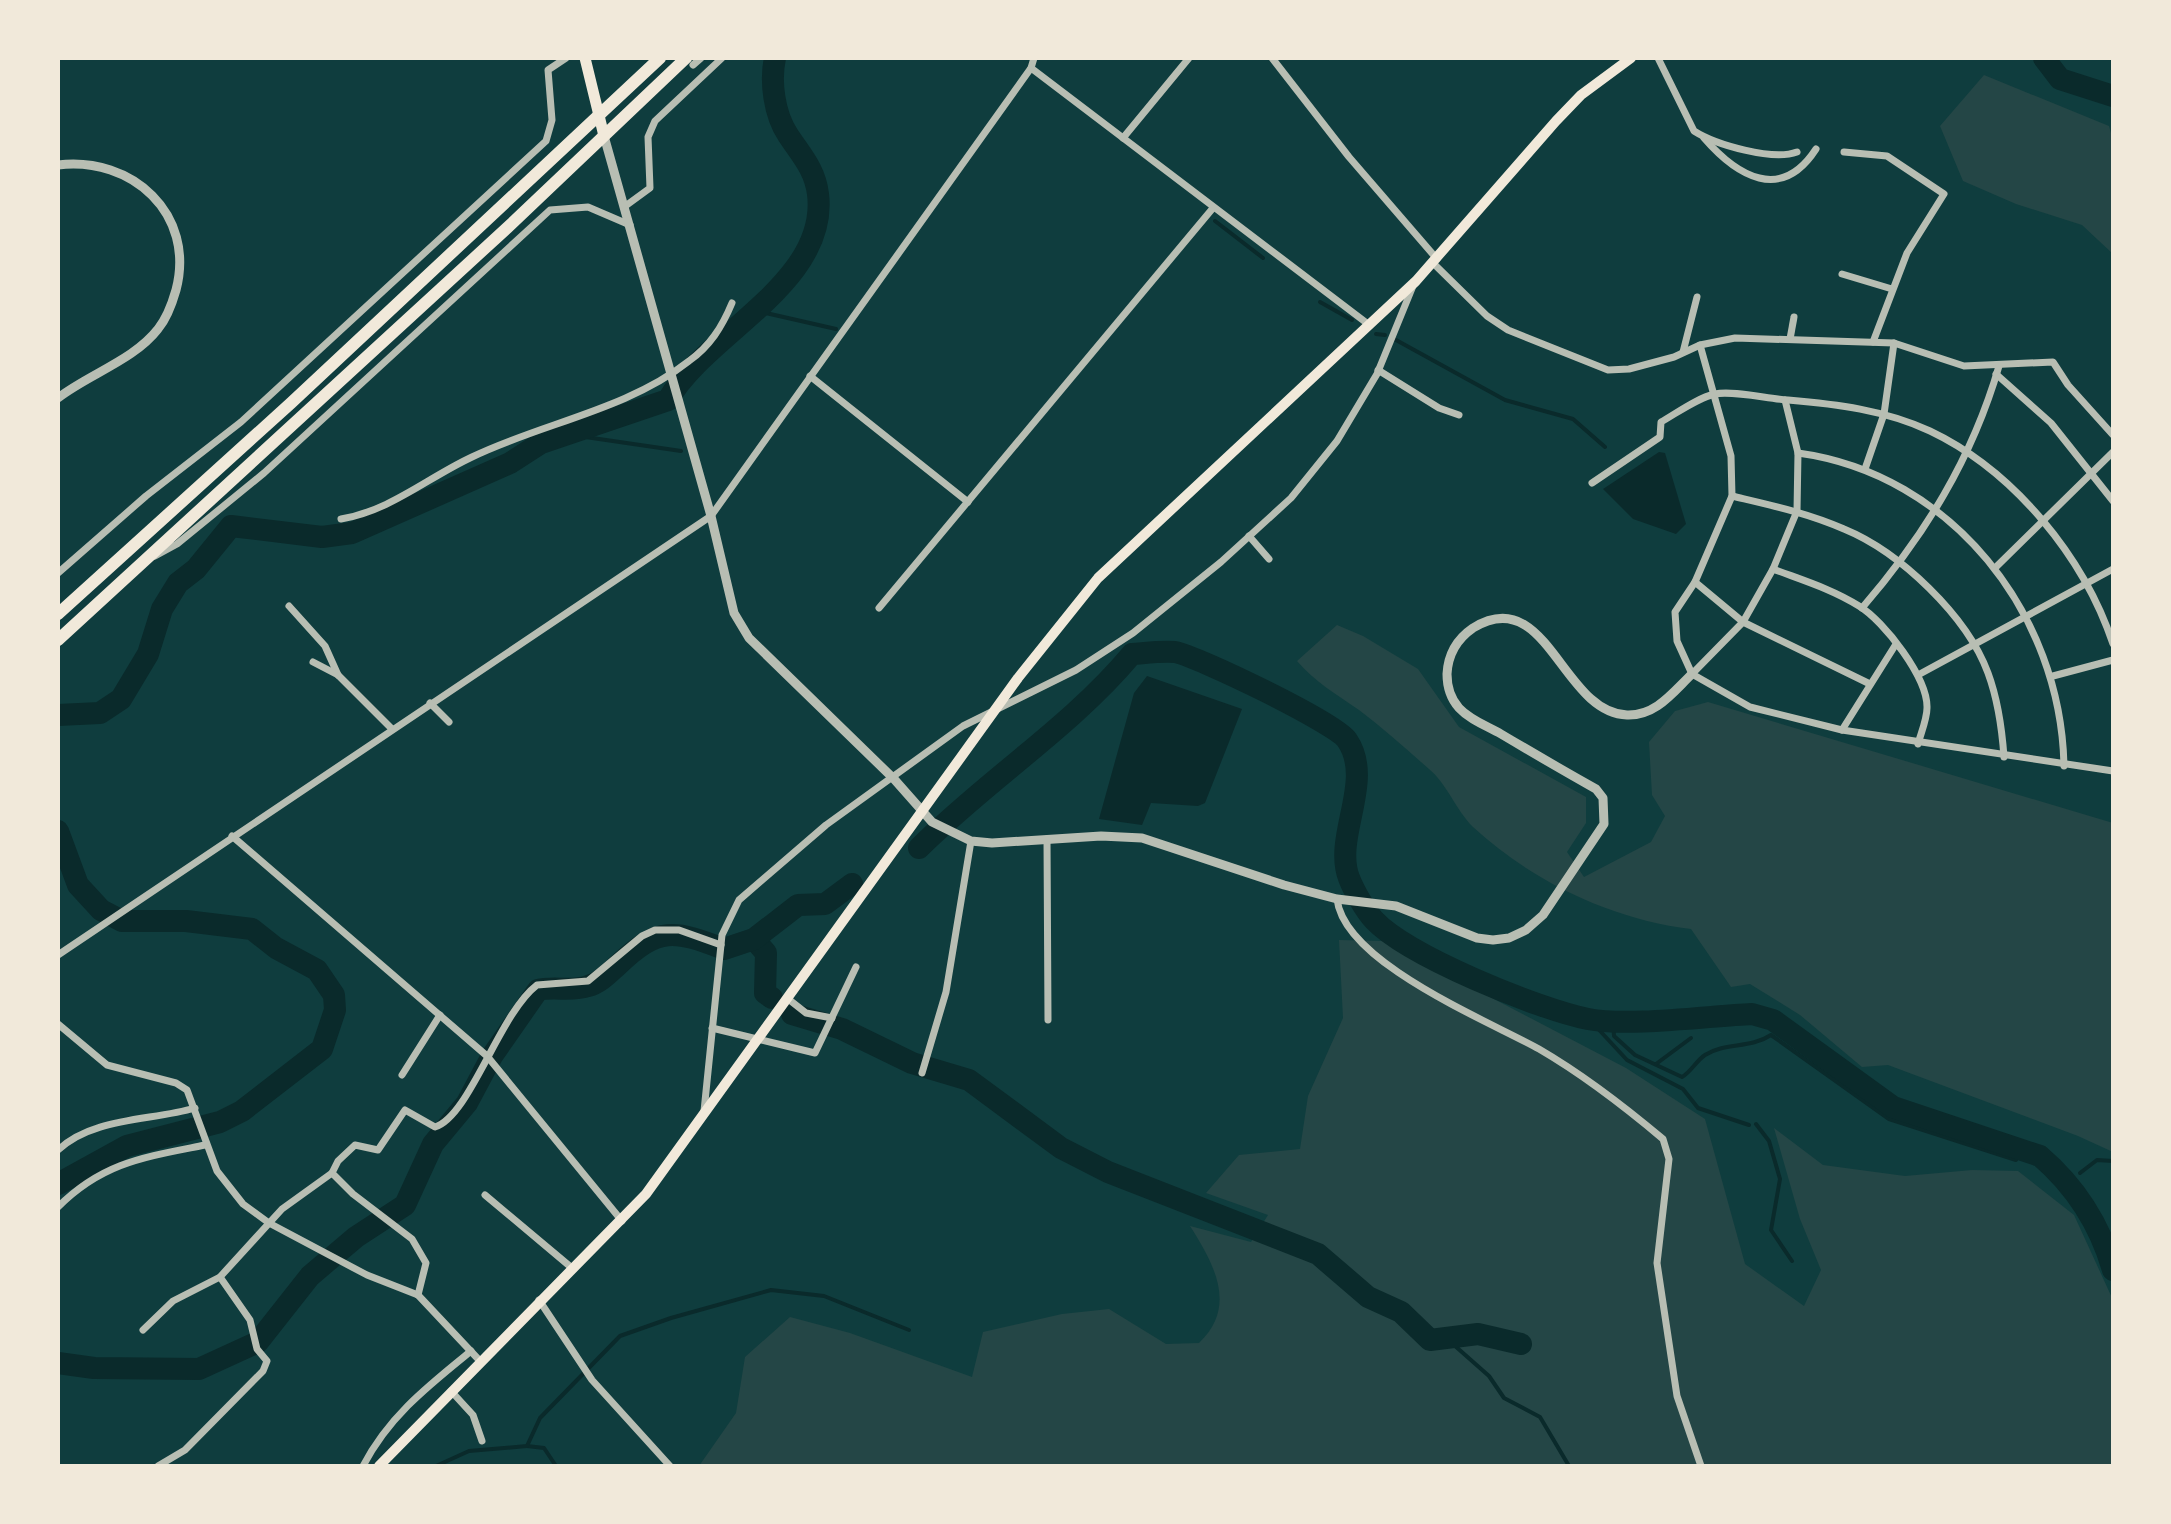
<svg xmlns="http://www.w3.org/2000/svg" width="2171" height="1524" viewBox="0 0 2171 1524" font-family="Quicksand,sans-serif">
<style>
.green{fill:#244646}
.water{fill:#0a2a2b}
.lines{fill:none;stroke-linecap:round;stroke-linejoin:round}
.stream{stroke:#0a2a2b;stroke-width:4}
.river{stroke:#0a2a2b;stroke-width:22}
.minor{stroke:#b8beb3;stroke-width:7}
.tertiary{stroke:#b8beb3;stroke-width:9}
.secondary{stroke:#f1e9da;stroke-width:10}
.primary{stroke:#f1e9da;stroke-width:11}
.trunk{stroke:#f1e9da;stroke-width:12}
</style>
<rect width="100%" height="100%" fill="#0f3d3e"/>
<g class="green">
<polygon points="1984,75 2109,126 2113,140 2113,254 2082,225 2016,204 1963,181 1940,126"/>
<path d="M1337,625l26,11 55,33 41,58 127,70v26l-19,29 17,25 67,-35 14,-26 -13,-21 -3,-53 26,-31 33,-9 405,121v329l-35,-16 -190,-71 -26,2 -62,-52 -50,-31 -19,3 -40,-58c-80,-10 -158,-47 -218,-102 -17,-17 -26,-43 -44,-58 -23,-20 -46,-41 -70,-59 -23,-16 -44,-28 -62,-49z"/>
<path d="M1339,940l44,1 243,127 79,51 40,145 59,42 17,-36 -21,-51 -26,-91 49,37 82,11 67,-6 46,1 56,44 39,85v166h-1414l37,-53 9,-56 45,-40 60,16 122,44 11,-45 79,-18 47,-5 57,35 33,-1c39,-37 15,-79 -9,-117l61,16 17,-27 -62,-22 33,-38 61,-6 8,-53 35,-78z"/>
</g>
<g class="water">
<polygon points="1659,452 1665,453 1686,524 1676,534 1633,519 1603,489"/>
<polygon points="1147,676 1242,709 1205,803 1198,806 1151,803 1142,825 1099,819 1134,693"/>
</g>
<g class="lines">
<g class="stream">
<polyline points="1215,221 1263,258"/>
<polyline points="1320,302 1352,320"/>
<polyline points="757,311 836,329"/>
<polyline points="1376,334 1385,335"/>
<polyline points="1396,340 1505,400 1573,419 1605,447"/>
<polyline points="565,434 681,451"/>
<polyline points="1589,1019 1627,1060 1683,1089 1698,1108 1749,1125"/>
<path d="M1613,1020l1,16 21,19 47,22c9,-5 14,-16 23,-22 20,-13 45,-6 66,-20l118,84 127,41"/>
<polyline points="1656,1064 1691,1038"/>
<polyline points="1756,1124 1769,1141 1780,1179 1771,1230 1792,1261"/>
<polyline points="2080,1173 2097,1160 2113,1161"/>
<polyline points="1446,1338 1489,1376 1504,1398 1540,1417 1569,1466"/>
<polyline points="527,1446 544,1448 556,1466"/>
<polyline points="436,1466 469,1451 527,1446 540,1418 620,1336 671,1318 771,1290 824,1296 909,1330"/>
</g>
<g class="river">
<polyline points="2044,58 2060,79 2113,96"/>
<path d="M58,715l42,-2 21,-14 27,-45 14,-45 16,-26 18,-14 35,-43 91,11 30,-4 158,-70 31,-20 127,-43c37,-66 161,-117 150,-206 -3,-25 -17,-39 -30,-59 -14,-21 -18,-54 -13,-77"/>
<polyline points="58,831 78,885 101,910 122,921 186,921 252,929 276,948 317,970 334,995 335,1010 322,1049 242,1111 220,1122 127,1146 58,1184"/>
<path d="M919,848c68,-68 152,-121 213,-194 14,-1 29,-3 43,-2 22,4 161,71 172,88 28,41 -14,96 2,138 5,13 16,32 25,42 34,36 164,89 214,99 40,8 120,-3 164,-5l21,6 120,87 147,49c35,30 60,69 73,114"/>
<polyline points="754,939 766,953 765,993 772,998"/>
<polyline points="792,1014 842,1029 912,1063 969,1080 1061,1148 1108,1172 1318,1254 1368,1297 1401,1312 1430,1340 1478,1334 1521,1344"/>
<path d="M58,1363l36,5 105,1 59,-27 52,-66 46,-39 49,-32 28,-61 34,-41 25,-47 46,-66c16,-4 34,2 50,-4 12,-3 21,-13 30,-21 41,-39 56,-35 106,-16l30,-10 44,-34 27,-1 27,-20"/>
</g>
<g class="minor">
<polyline points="1272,58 1349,157 1437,259"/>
<path d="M1658,58l36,73c22,14 79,30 103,21"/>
<polyline points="693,65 701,58"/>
<polyline points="1031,68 1368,324"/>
<polyline points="1123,138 1189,58"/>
<path d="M1704,138c33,38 77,65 112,11"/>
<polyline points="1844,152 1887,156 1944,194 1907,253 1873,342"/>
<polyline points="624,207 650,188 648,137 655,121 722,58"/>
<polyline points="1433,263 1487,316 1508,330 1608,370 1629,369 1674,357 1700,345 1735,338 1894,343 1964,366 2053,362 2068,385 2113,435"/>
<polyline points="1842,274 1892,289"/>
<polyline points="1790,339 1794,317"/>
<polyline points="1700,345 1731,456 1732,496 1695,582 1675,612 1677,641 1692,674 1750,707 1842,730 2113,771"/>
<polyline points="1683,352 1697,297"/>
<polyline points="1378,370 1439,408 1459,415"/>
<polyline points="1996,374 2051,423 2113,501"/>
<polyline points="810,376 968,502"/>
<path d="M1798,453c154,21 263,161 266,313"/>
<polyline points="1865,469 1884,414 1894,343"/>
<path d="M1592,483l68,-46 1,-15c16,-9 36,-24 54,-28 17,-4 54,5 73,6 48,4 97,10 142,31 84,40 154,126 183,213"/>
<path d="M1732,496c38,9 76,17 112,33 56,23 123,87 144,144 10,27 14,56 16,84"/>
<path d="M341,519c49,-8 86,-41 131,-62 70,-34 155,-47 217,-96 21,-15 33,-34 43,-58"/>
<polyline points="1249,536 1269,559"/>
<polyline points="155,556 177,544 264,473 550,210 588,207 630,225"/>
<polyline points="1996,567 2113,452"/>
<path d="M1773,569c29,11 59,20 86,37 25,15 69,72 68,102 0,11 -6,25 -9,36"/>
<polyline points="58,573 146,496 241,422 546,141 552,120 548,70 566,58"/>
<polyline points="1695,582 1743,622 1870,684"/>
<polyline points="289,606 325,646 338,675"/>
<polyline points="879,608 1213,208"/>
<path d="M1862,608c63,-73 110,-149 137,-242"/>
<polyline points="313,662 338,675 392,729"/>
<polyline points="1692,674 1743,622 1773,569 1797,511 1798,453 1785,400"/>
<polyline points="1918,675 2113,569"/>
<polyline points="2053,676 2113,660"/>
<polyline points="430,703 449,722"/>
<polyline points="1842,730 1896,644"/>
<polyline points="232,836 487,1056 622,1221"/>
<polyline points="1047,839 1048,1020"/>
<path d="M1337,899c7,64 152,122 202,150 43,25 86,58 124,90l6,20 -12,104 20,133 24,70"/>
<polyline points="58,955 711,516 1031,68 1034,58"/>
<polyline points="787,998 806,1013 832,1018"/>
<polyline points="58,1024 107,1065 176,1083 187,1090 217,1171 243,1204 269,1223 367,1275 418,1295 480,1361"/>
<polyline points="712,1028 815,1053 856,967"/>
<polyline points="922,1073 946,992 971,841"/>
<polyline points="402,1075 440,1015"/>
<polyline points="704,1111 722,935 739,900 826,825 963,726 1076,670 1133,633 1221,562 1291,498 1337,441 1377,374 1413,286"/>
<path d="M58,1150c35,-33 93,-29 137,-42"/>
<polyline points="485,1195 572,1268"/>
<path d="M58,1207c45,-45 87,-50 147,-62"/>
<path d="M418,1295l8,-32 -14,-24 -59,-45 -21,-21 6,-12 17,-16 23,5 27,-40 30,17c35,-11 64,-113 102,-142l51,-4 54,-45 13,-6h24l42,15"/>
<polyline points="539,1300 592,1380 670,1466"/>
<polyline points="143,1330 173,1301 220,1277 282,1209 332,1173"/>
<polyline points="451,1391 473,1415 482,1441"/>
<polyline points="158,1466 185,1450 263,1371 267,1361 257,1349 250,1320 220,1277"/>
<path d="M363,1466c26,-50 65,-80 108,-115"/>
</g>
<g class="tertiary">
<path d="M604,136l107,380 23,97 15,25 145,141 38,43 39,19 21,2 109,-7 41,2 142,47 53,14 59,7 81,32 16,2 16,-2 17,-8 17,-15 61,-91 -1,-26 -7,-9c-32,-18 -63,-36 -95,-55 -14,-8 -31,-14 -42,-26 -8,-9 -12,-21 -12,-34 1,-19 10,-35 26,-46 74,-46 89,85 154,87 29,1 46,-23 65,-41"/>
<path d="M58,165c74,-9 138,49 118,125 -4,14 -9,28 -18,39 -24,31 -69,45 -100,69"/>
</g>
<polyline class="secondary" points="379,1466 646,1194 1018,678 1098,578 1416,281 1556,121 1581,95 1631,58"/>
<polyline class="primary" points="585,58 604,136"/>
<g class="trunk">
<polyline points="58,614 291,403 660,58"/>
<polyline points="58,640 507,228 686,58"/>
</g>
</g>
<rect width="2171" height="1524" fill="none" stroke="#f1e9da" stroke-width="120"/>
</svg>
